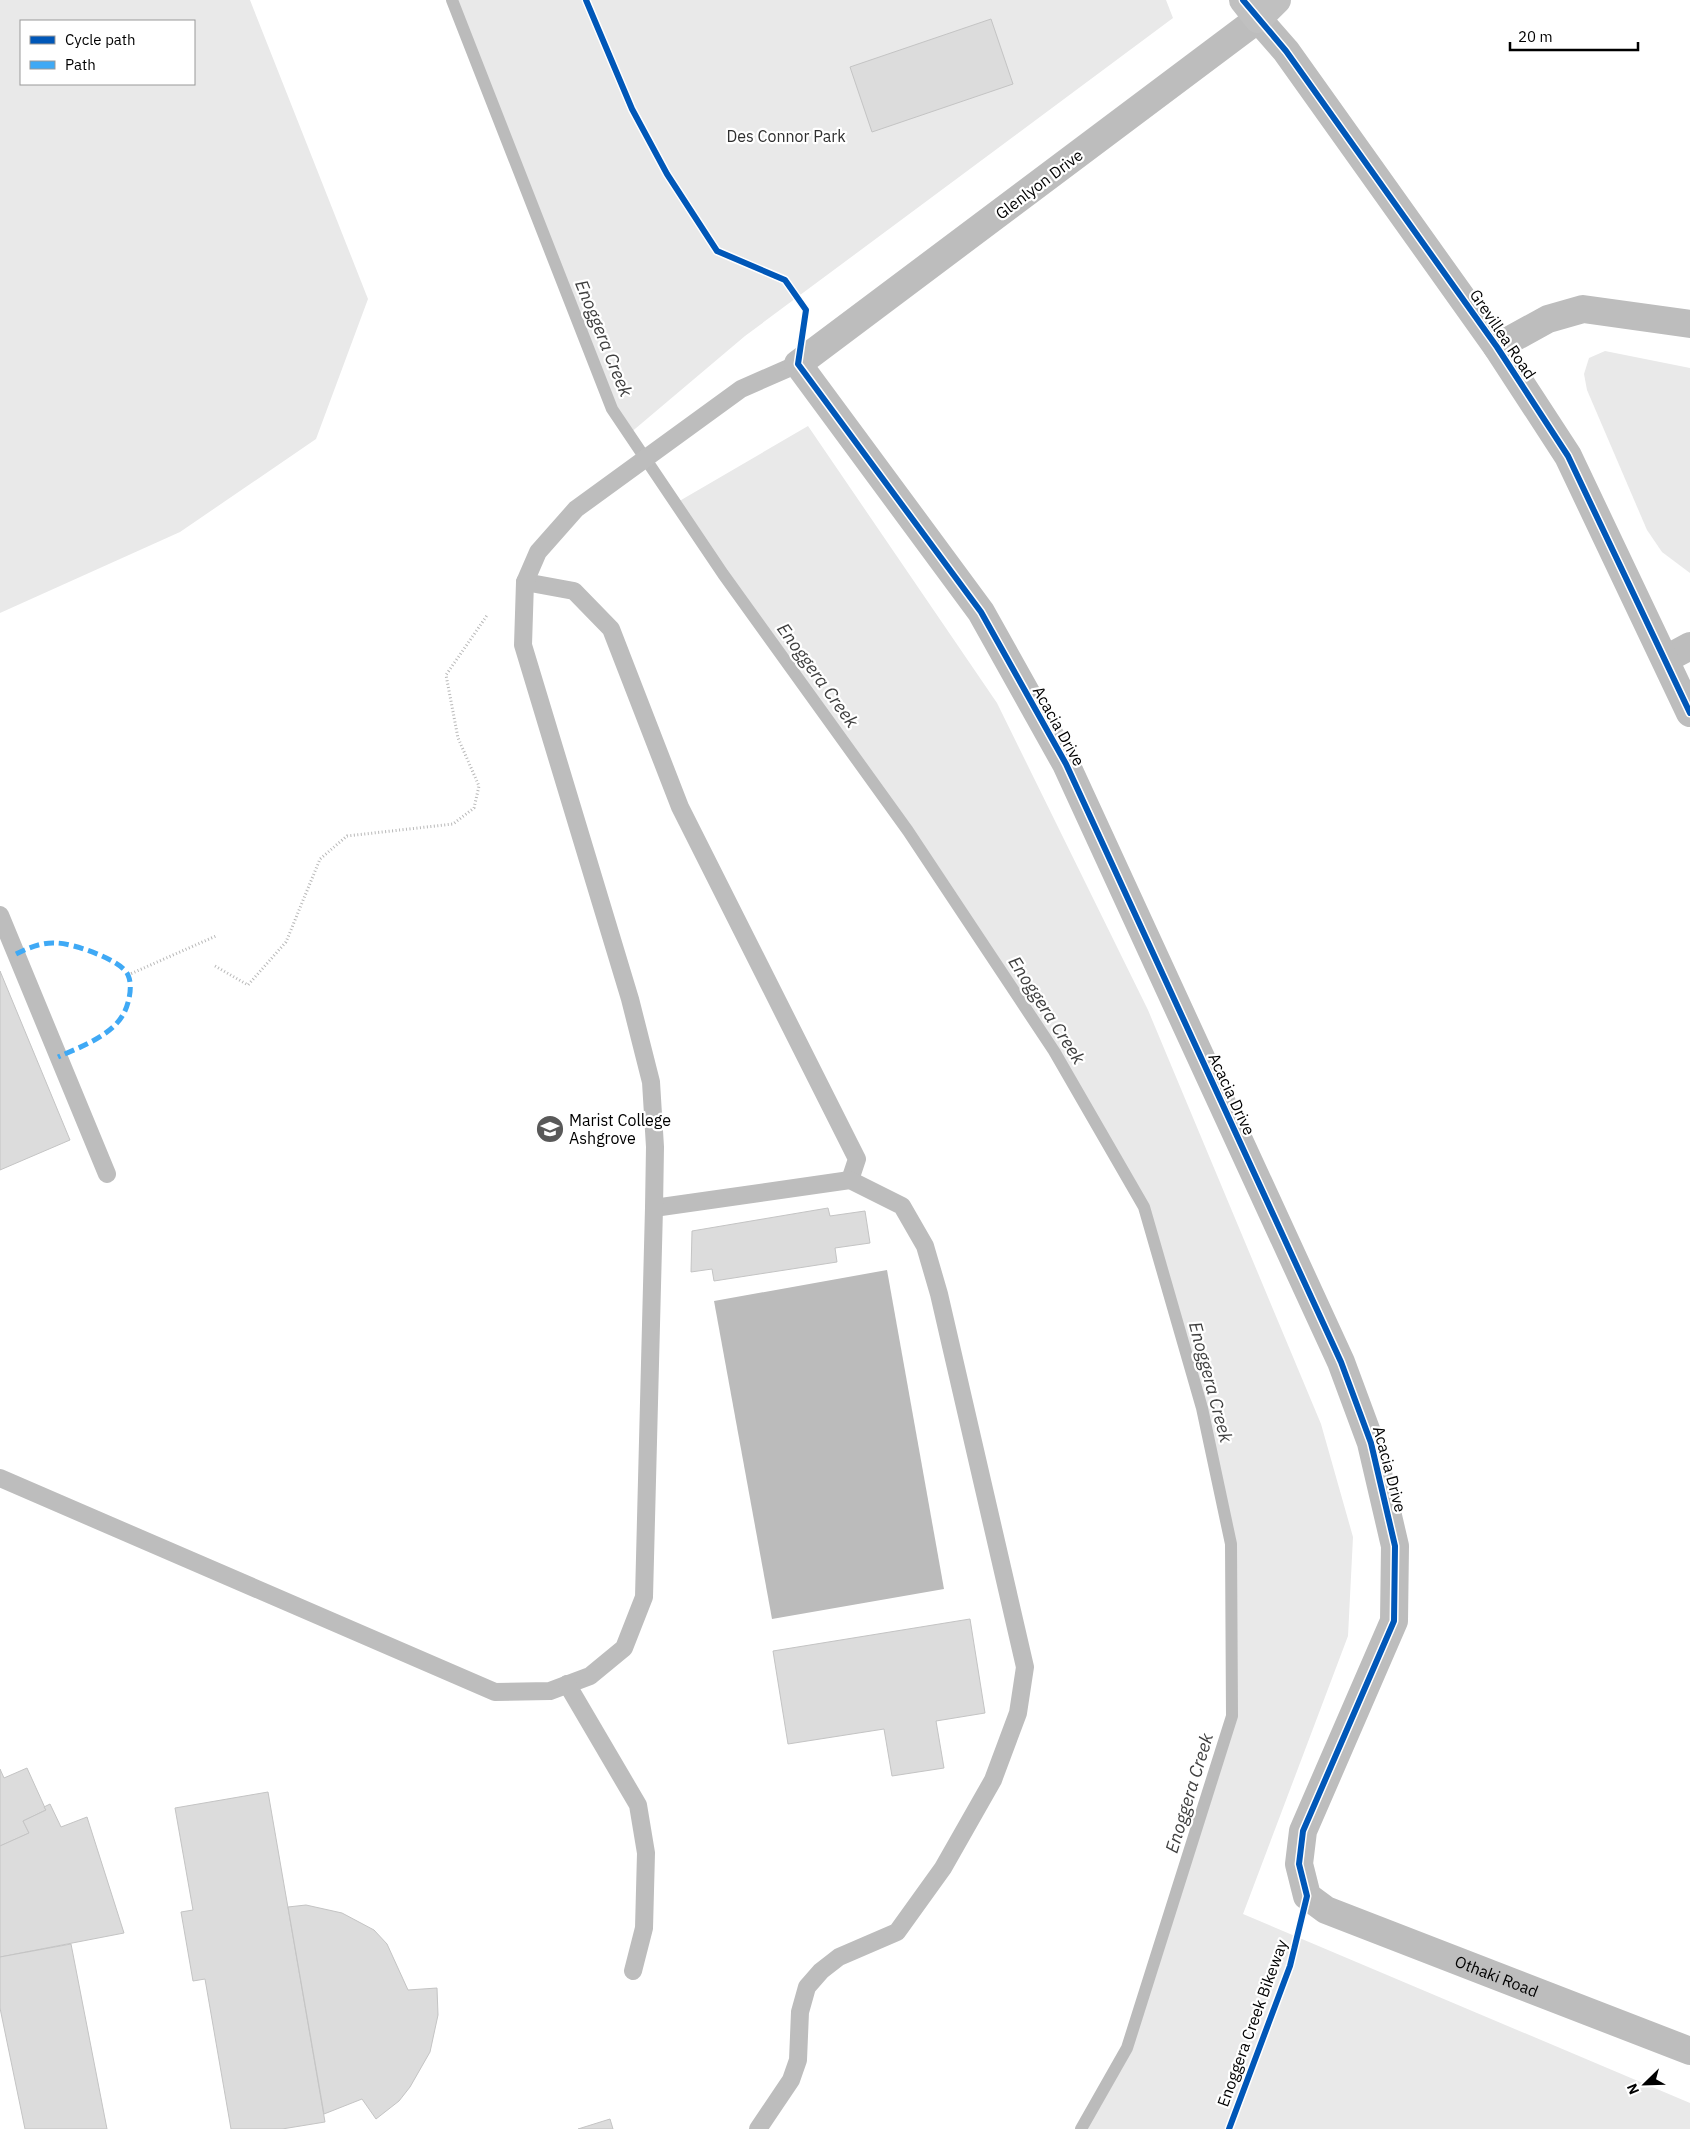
<svg xmlns="http://www.w3.org/2000/svg" width="1690" height="2129" viewBox="0 0 1690 2129" font-family="'IBM Plex Sans',sans-serif">
<style>
.green{fill:#e9e9e9;fill-rule:evenodd}
.water{fill:#bbb}
.lines{fill:none;stroke-linecap:round;stroke-linejoin:round}
.stream{stroke:#bbb;stroke-width:12}
.building{fill:#dcdcdc;stroke:#c4c4c4}
.path{stroke:#b8b8b8;stroke-width:3;stroke-dasharray:1 2.5;stroke-linecap:butt}
.lane{stroke:#bdbdbd;stroke-width:18}
.street{stroke:#bdbdbd;stroke-width:28}
.secondary{stroke:#c0c0c0;stroke-width:28}
.quiet{stroke:#3fa9f5;stroke-width:5;stroke-dasharray:10 5;stroke-linecap:butt}
.cycleway-casing{stroke:#fff;stroke-width:9}
.cycleway{stroke:#0057b8;stroke-width:6}
.labels{text-anchor:middle;dominant-baseline:central;stroke-width:4.5;stroke-linejoin:round;paint-order:stroke}
.park-label{font-size:16px;fill:#2e2e2e;stroke:#fff}
.street-label{font-size:16px;fill:#000;stroke:#fff}
.poi-label{font-size:16px;fill:#000;stroke:#fff;text-anchor:start}
.water-label{font-size:18px;font-style:italic;fill:#3f3f3f;stroke:#fff}
</style>
<rect width="100%" height="100%" fill="#fff"/>
<g class="green">
<path d="M0,0h250l118,299 -52,140 -136,93 -180,81zM194,21v63h-173v-63z"/>
<polygon points="452,0 1166,0 1173,18 745,336 629,434 612,409"/>
<polygon points="1605,351 1690,368 1690,573 1662,552 1647,530 1587,390 1584,374 1589,358"/>
<polygon points="808,426 997,703 1148,1010 1321,1424 1353,1537 1348,1636 1243,1914 1690,2103 1690,2129 1081,2129 1127,2048 1232,1716 1231,1544 1202,1408 1144,1207 1054,1051 908,831 723,574 676,503"/>
</g>
<polygon class="water" points="887,1270 944,1589 772,1619 714,1301"/>
<g class="lines">
<polyline class="stream" points="452,0 612,409 723,574 908,831 1054,1051 1144,1207 1202,1408 1231,1544 1232,1716 1127,2048 1081,2129"/>
</g>
<g class="building">
<polygon points="991,19 1013,84 872,132 850,67"/>
<polygon points="0,971 70,1140 0,1170"/>
<polygon points="828,1208 830,1216 865,1211 870,1243 835,1248 837,1262 714,1281 712,1269 691,1272 692,1231"/>
<polygon points="970,1619 985,1713 936,1721 944,1768 892,1776 884,1729 788,1744 773,1651"/>
<polygon points="27,1768 46,1810 23,1821 29,1833 0,1846 0,1769 4,1778"/>
<polygon points="268,1792 325,2122 282,2129 231,2129 205,1979 193,1981 181,1912 193,1910 175,1808"/>
<polygon points="50,1804 61,1827 87,1817 124,1933 0,1957 0,1846 29,1833 23,1821 46,1810 44,1807"/>
<polygon points="306,1905 342,1913 374,1930 387,1944 408,1990 437,1988 438,2015 430,2052 410,2087 399,2101 376,2119 362,2099 324,2114 288,1907"/>
<polygon points="71,1944 107,2129 25,2129 0,2008 0,1957"/>
<polygon points="610,2119 613,2129 578,2129"/>
</g>
<g class="lines">
<g class="path">
<polyline points="215,966 248,985 286,942 320,859 347,836 453,824 474,808 479,786 458,738 446,675 488,614"/>
<polyline points="128,975 216,936"/>
</g>
<g class="lane">
<polyline points="525,582 574,591 611,629 680,807 857,1159 850,1180"/>
<polyline points="0,915 107,1174"/>
<polyline points="654,1208 850,1180 902,1206 925,1246 939,1294 1025,1667 1018,1713 993,1780 943,1868 897,1932 839,1957 821,1971 807,1987 800,2012 798,2060 791,2080 758,2129"/>
<polyline points="0,1478 495,1692 550,1691 590,1676 624,1648 644,1597 654,1208 655,1147 651,1082 630,999 523,645 525,582 538,552 576,509 741,389 798,364"/>
<polyline points="567,1684 638,1805 646,1853 644,1928 633,1971"/>
</g>
<g class="street">
<polyline points="1497,347 1548,319 1583,309 1690,324"/>
<polyline points="1666,659 1690,646"/>
<path id="s1" d="M1690,713l-122,-257 -71,-109 -211,-296 -28,-32 -460,345 183,248 85,152 275,598 30,81 24,103 -1,75 -91,210 -4,33 8,32 19,14 364,141"/>
</g>
<polyline class="secondary" points="1243,0 1258,19 1277,0"/>
<path class="quiet" d="M16,954c12,-6 26,-12 40,-11 16,0 66,17 72,32 5,11 1,28 -4,38 -12,23 -44,34 -66,44"/>
<defs>
<g id="cycleway">
<polyline points="586,0 632,109 667,174 717,251 785,280 806,310 798,364 981,612 1066,764 1341,1362 1371,1443 1395,1546 1394,1621 1303,1831 1299,1864 1307,1896 1290,1966 1229,2129"/>
<polyline points="1243,0 1286,51 1497,347 1568,456 1690,713"/>
</g>
</defs>
<use href="#cycleway" class="cycleway-casing"/>
<use href="#cycleway" class="cycleway"/>
</g>
<defs>
<symbol id="school-disc" viewBox="-11 -11 22 22"><circle r="9.5" fill="#595959" stroke="#fff"/><path d="M0-5L7-2L0 1L-7-2ZM-4 1L0 2.5L4 1V4Q0 6-4 4Z" fill="#fff"/></symbol>
</defs>
<g fill-rule="evenodd">
<use href="#school-disc" x="534" y="1113" width="32" height="32"/>
</g>
<g class="labels">
<g class="park-label">
<text x="786" y="136">Des Connor Park</text>
</g>
<g class="street-label">
<text transform="translate(1039 184) rotate(-37)">Glenlyon Drive</text>
<text transform="translate(1503 334) rotate(56)">Grevillea Road</text>
<text transform="translate(1059 726) rotate(61)">Acacia Drive</text>
<text transform="translate(1232 1094) rotate(65)">Acacia Drive</text>
<text transform="translate(1390 1469) rotate(75)">Acacia Drive</text>
<text stroke="none"><textPath href="#s1" startOffset="3305">Othaki Road</textPath></text>
<text transform="translate(1252 2023) rotate(-70)">Enoggera Creek Bikeway</text>
</g>
<g class="poi-label">
<text x="569" y="1120">Marist College<tspan x="569" dy="18">Ashgrove</tspan></text>
</g>
<g class="water-label">
<text transform="translate(604 338) rotate(68)">Enoggera Creek</text>
<text transform="translate(818 675) rotate(54)">Enoggera Creek</text>
<text transform="translate(1047 1010) rotate(57)">Enoggera Creek</text>
<text transform="translate(1211 1382) rotate(75)">Enoggera Creek</text>
<text transform="translate(1189 1793) rotate(-73)">Enoggera Creek</text>
</g>
</g>
<rect x="20" y="20" width="175" height="65" fill="#ffffff" stroke="#999999"/>
<rect x="30" y="36" width="25" height="8" fill="#0057b8" stroke="#999999"/>
<text x="65" y="45" font-size="15" fill="#000000">Cycle path</text>
<rect x="30" y="61" width="25" height="8" fill="#3fa9f5" stroke="#999999"/>
<text x="65" y="70" font-size="15" fill="#000000">Path</text>
<g transform="translate(1645 2084) rotate(247)" stroke="#ffffff" stroke-width="4" paint-order="stroke">
<path d="M0-4L9 19L0 12L-9 19Z" fill="#000000"/>
<text y="-8" font-size="14" font-weight="bold" text-anchor="middle" fill="#000000">N</text>
</g>
<path d="M1510 42v8h128v-8" fill="none" stroke="#000000" stroke-width="2.5"/>
<text x="1518" y="42" font-size="15" fill="#000000" stroke="#ffffff" stroke-width="4" paint-order="stroke">20 m</text>
</svg>
